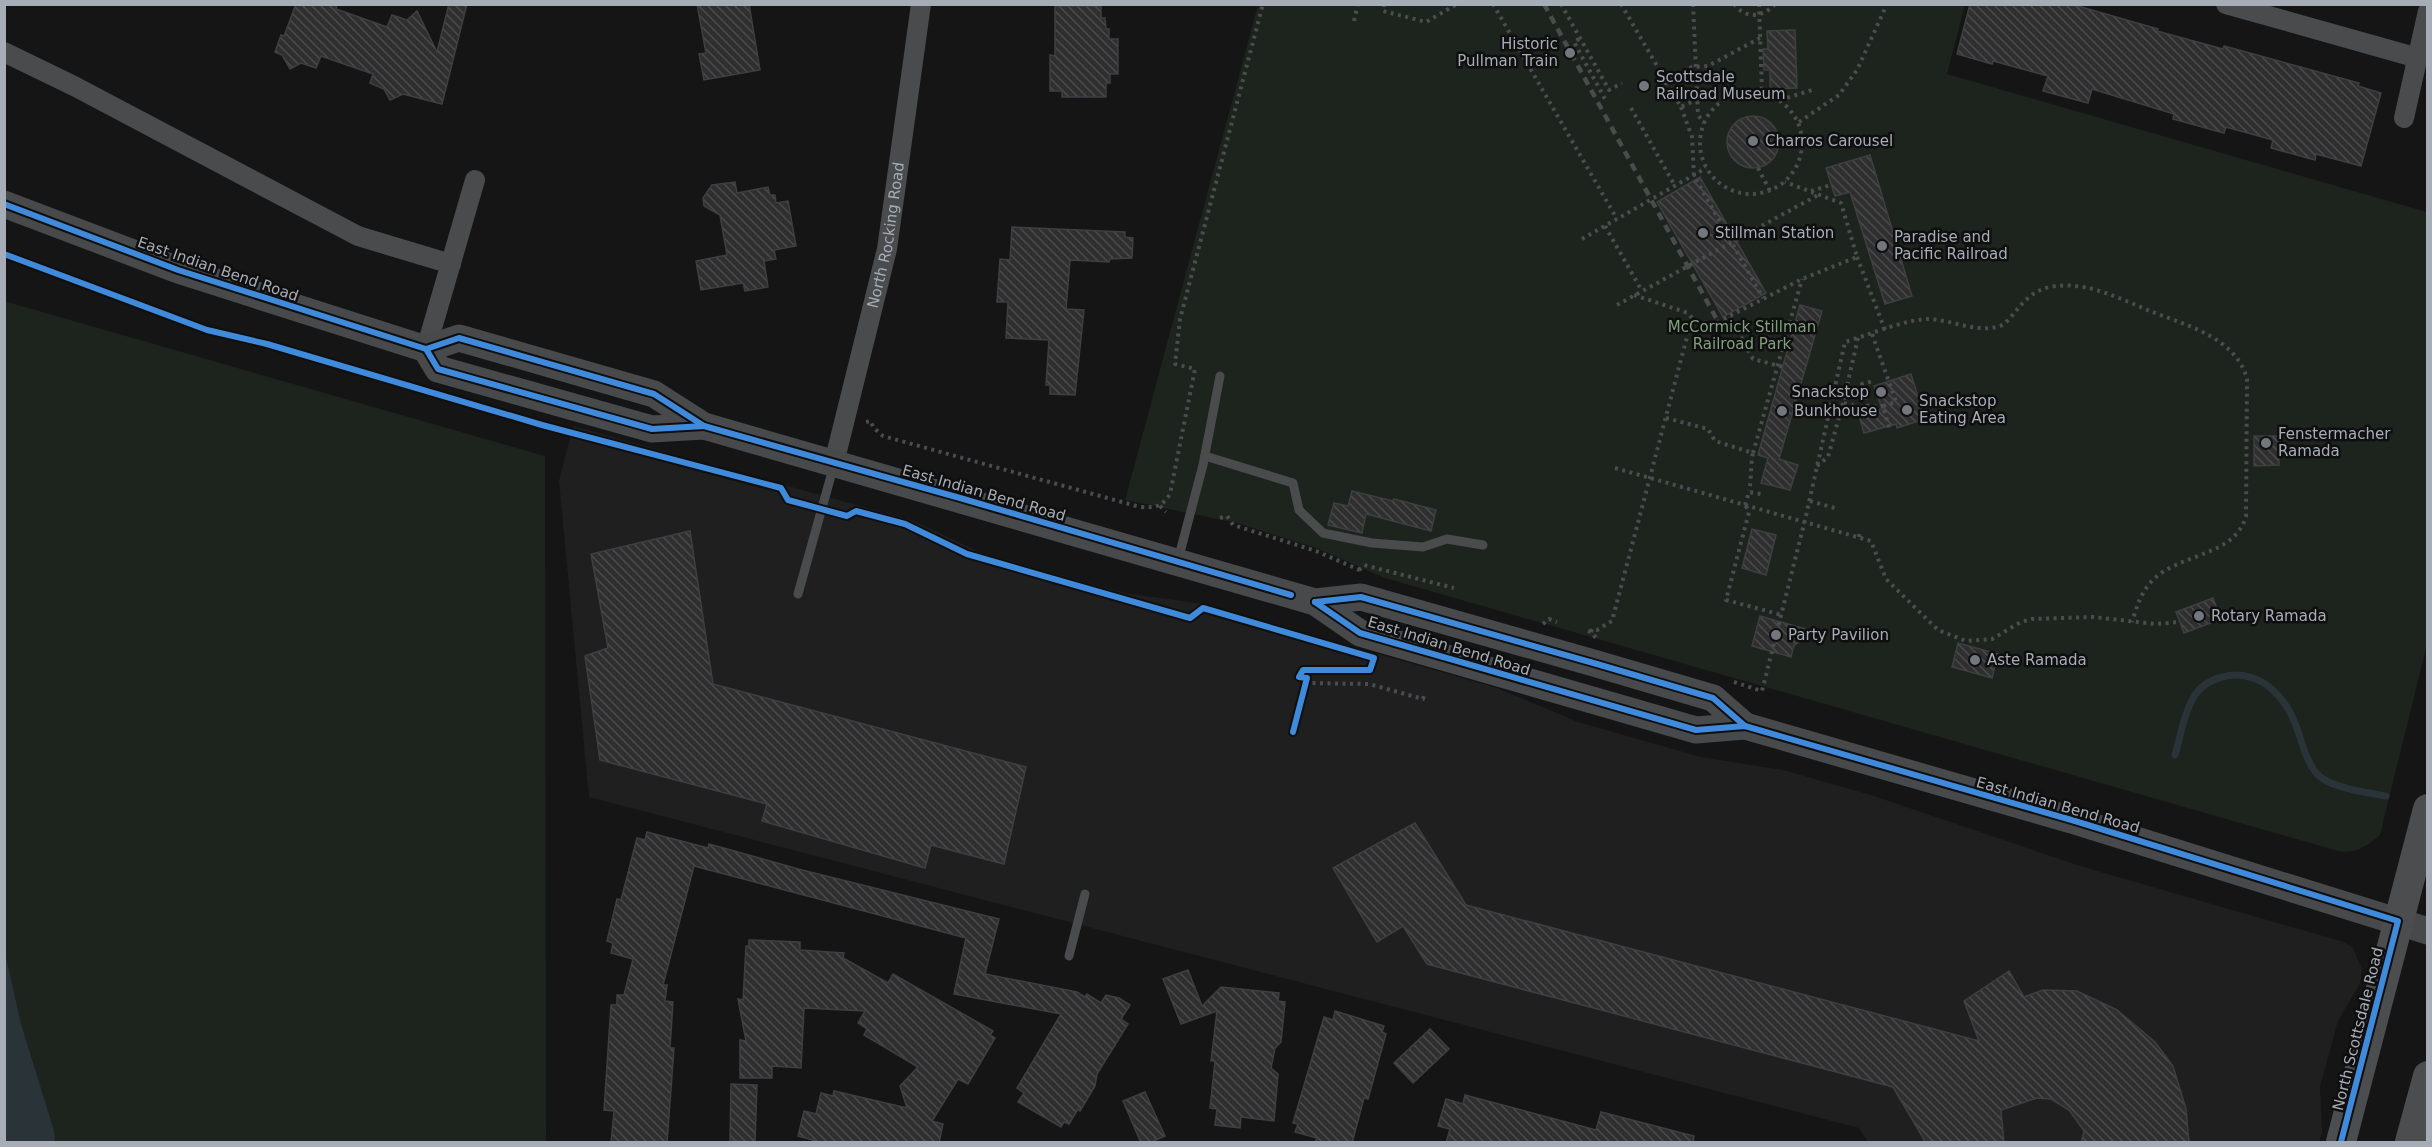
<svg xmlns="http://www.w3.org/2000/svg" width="2432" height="1147" viewBox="0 0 2432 1147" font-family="'DejaVu Sans',sans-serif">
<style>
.built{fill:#1f1f20}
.green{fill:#1d231d}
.water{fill:#2a3438}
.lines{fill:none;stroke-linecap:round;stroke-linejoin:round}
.stream{stroke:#2a3438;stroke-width:7}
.building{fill:url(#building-back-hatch);stroke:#3d3f41;stroke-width:1.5}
.path{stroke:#4b4c4f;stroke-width:4;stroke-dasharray:3 4.5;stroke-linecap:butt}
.service{stroke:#494b4d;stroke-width:9}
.minor{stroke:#494b4d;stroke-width:20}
.secondary{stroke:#48494b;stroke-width:27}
.primary{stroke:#4b4d4f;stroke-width:30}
.rail{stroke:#494b4d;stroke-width:4.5;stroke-dasharray:8 6;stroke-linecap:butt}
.cycleway-casing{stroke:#0f0f10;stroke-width:10}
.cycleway{stroke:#408adc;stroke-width:6}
.poi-dot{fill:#73787e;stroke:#0f0f10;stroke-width:2}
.labels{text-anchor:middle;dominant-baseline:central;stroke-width:5;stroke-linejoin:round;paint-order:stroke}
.poi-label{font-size:15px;fill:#a6adb6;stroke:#0f0f10;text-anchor:start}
.street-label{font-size:15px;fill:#a6adb6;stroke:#0f0f10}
.park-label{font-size:15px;fill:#80a07d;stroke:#0f0f10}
</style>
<defs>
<pattern id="building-back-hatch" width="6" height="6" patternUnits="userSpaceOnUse" patternTransform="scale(1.5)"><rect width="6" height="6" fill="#2f2f30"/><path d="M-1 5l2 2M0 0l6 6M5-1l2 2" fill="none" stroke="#4a4a4c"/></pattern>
</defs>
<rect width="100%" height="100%" fill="#151515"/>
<polygon class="built" points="573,426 914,521 979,552 1124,593 1204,604 1497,688 1578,722 1701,757 1783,770 1874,796 2080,866 2344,942 2353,948 2362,969 2360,983 2338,1021 2320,1087 2322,1132 2319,1142 1868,1142 1859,1128 589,797 559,481"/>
<g class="green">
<path d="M1258,5h707l-18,69 480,138v432l-47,191c-13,11 -24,19 -42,16l-953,-273 -69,-30 -79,-25 -112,-23z"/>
<polygon points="4,301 545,456 546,1142 5,1142"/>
</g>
<polygon class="water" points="5,953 21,1024 54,1131 55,1142 5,1142"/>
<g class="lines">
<path class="stream" d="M2175,755c5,-17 8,-37 16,-53 10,-23 40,-32 62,-24 14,4 27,18 34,29 14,21 14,48 30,67 13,14 51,19 69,22"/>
</g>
<g class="building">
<polygon points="296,4 337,4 336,9 387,27 392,15 407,20 417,11 437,52 449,4 467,4 442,104 403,94 390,100 384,89 370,83 373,74 321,56 316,68 301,63 290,69 282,55 275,52 281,35 284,36"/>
<polygon points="697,4 749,4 760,70 704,80 699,54 706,53"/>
<polygon points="1970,4 2071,4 2158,29 2157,31 2223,49 2224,46 2359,83 2358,86 2381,93 2361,166 2316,154 2315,160 2271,148 2273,140 2226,127 2224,133 2173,119 2174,114 2092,89 2088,103 2043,91 2048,76 1993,61 1992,64 1957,54"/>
<polygon points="1055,6 1101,6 1101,18 1105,18 1106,29 1109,29 1109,39 1118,39 1118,74 1110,74 1110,83 1106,83 1106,97 1062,97 1062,91 1050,91 1050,55 1055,56"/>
<polygon points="1795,30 1797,88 1770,89 1770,70 1764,70 1763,49 1768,49 1767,31"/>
<circle cx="1753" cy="142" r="26"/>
<polygon points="1870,155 1912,296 1885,304 1850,192 1835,196 1826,168"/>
<polygon points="1700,177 1766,293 1723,317 1657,202"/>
<polygon points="735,182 737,193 768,187 770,195 775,195 776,203 788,201 796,246 774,250 776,259 764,261 768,287 745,291 743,283 701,290 696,261 727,255 720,215 704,206 703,198 712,185"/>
<polygon points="1012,227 1125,232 1125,237 1133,238 1132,258 1110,259 1109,262 1070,260 1066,309 1084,310 1075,395 1050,394 1050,385 1046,385 1049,340 1006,338 1008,302 997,302 1000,259 1010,260"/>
<polygon points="1800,305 1822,311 1779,459 1798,465 1790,490 1761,483 1768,458 1758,455"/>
<polygon points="1911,374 1925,419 1897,428 1896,424 1864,433 1859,416 1882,409 1874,386"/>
<polygon points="2254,436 2279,436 2279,465 2254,466"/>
<polygon points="1352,491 1393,501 1394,499 1436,510 1431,531 1366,514 1362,533 1328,525 1334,503 1348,506"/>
<polygon points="1752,529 1776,535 1766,575 1742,568"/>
<polygon points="690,531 713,684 1026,767 1004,864 931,845 925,868 762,821 767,804 600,760 585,656 608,648 591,554"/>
<polygon points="2213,598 2221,619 2184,633 2176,612"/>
<polygon points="1760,616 1816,632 1794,645 1791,657 1752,646"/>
<polygon points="1958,643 1998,654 1992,678 1952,667"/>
<polygon points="1415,823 1466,905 1979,1041 1964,1001 2009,971 2024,997 2043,990 2077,991 2117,1010 2155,1042 2173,1066 2186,1109 2189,1143 2081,1143 2084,1131 2069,1110 2051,1099 2037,1098 2001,1110 2004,1143 1926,1143 1893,1087 1427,964 1403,926 1377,942 1333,868"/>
<polygon points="647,832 708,848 709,844 802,870 999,919 985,974 1077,992 1085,997 1087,994 1101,1003 1106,995 1119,998 1130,1005 1121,1019 1128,1024 1097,1074 1095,1086 1080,1111 1078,1109 1069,1124 1064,1122 1061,1127 1018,1102 1024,1093 1017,1088 1061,1014 954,994 966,938 694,866 663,985 667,985 665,1001 673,1002 670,1048 674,1048 667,1143 611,1143 614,1111 604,1110 611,1005 617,1005 617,995 624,995 633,959 611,953 613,943 607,941 617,899 621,900 637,838 645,840"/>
<polygon points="749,940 800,942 800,950 844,953 843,958 888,983 893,974 993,1031 990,1035 995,1038 968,1084 958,1079 932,1121 943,1124 939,1143 823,1143 798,1136 804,1111 816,1114 821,1093 833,1096 834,1091 907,1108 900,1086 918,1067 864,1035 867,1029 858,1023 865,1011 804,1008 801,1068 772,1066 772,1078 740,1078 740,1040 746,1041 738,999 743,1000 746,946 749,946"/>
<polygon points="1188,970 1202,1006 1221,987 1279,993 1278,1001 1285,1002 1281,1042 1275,1048 1271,1068 1278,1074 1274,1121 1241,1117 1240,1128 1215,1125 1217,1109 1210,1108 1215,1061 1211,1061 1217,1011 1181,1024 1163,979"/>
<polygon points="1335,1011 1384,1026 1382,1032 1386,1034 1368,1099 1364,1098 1352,1143 1315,1143 1317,1138 1295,1132 1298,1124 1293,1123 1324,1017 1333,1020"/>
<polygon points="1430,1029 1449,1049 1413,1083 1394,1063"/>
<polygon points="731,1084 757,1085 755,1142 730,1141"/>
<polygon points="1145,1092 1165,1136 1149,1143 1141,1143 1123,1101"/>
<polygon points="1465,1095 1596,1130 1601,1112 1694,1136 1693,1143 1446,1143 1450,1129 1438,1126 1446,1099 1463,1104"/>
</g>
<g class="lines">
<g class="path">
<polyline points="1384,4 1383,11 1426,22 1457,4"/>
<polyline points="1493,4 1617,219"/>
<polyline points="1561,4 1609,90 1622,83"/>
<polyline points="1621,4 1681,107 1698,99"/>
<polyline points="1693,4 1698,115 1704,123"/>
<path d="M1734,4c11,15 29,14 41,0"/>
<polyline points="1759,4 1762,93"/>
<polyline points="1354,21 1358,4"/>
<polyline points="1579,39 1574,42 1605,99 1602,101"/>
<polyline points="1664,84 1692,67 1708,66 1760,38"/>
<circle cx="1751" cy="143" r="51"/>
<polyline points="1780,100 1812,90"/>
<polyline points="1681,107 1692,137 1694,176 1763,298"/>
<polyline points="1631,108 1675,186"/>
<polyline points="1799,122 1839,95 1857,70 1887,4"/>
<polyline points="1758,168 1770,191"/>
<polyline points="1811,191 1831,185"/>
<polyline points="1605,226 1642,291"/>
<polyline points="1582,239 1706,168"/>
<polyline points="1857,257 1885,330"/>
<polyline points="1634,295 1688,313 1692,318 1712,325 1802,279 1857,257 1841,203 1785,182"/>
<polyline points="1617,305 1818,195"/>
<polyline points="1730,317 1753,359 1783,367"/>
<polyline points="1872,334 1896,402 1883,406 1890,431"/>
<polyline points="1858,338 1843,403 1861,407 1883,406"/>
<polyline points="1868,407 1862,384 1873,381"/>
<path d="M1666,418l42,11 7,12 38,12c-3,13 -1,25 -4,38"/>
<path d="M866,422l5,-1 2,6 10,9 257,71c15,1 22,0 30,-13l25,-125 -20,-5 5,-45 83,-315"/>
<polyline points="1753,453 1802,279"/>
<polyline points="1817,466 1828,457 1843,403"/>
<polyline points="1615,468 1745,505 1749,492 1761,494"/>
<polyline points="1810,501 1838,509"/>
<polyline points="1745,505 1871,541 1886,579 1938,630 1966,641 1992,639 2021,622 2032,619 2093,617 2156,624 2180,622"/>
<polyline points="1160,506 1166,512"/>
<polyline points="1746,506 1749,512 1726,600 1782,615"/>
<polyline points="1220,518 1227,516 1233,525 1316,551 1362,571"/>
<polyline points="1859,537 1860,530"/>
<polyline points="1359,570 1364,565 1454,588"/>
<polyline points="1543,624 1549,619 1557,622"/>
<polyline points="1588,631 1591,632 1596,638"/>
<polyline points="1591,632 1592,629 1597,630 1612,621 1692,318"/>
<path d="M1734,682l28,9 43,-171 40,-178c23,-7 61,-23 84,-23 22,1 45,13 68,8 16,-3 23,-34 53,-40 35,-7 68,11 100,24 35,14 86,26 97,68l-1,137c-11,41 -67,37 -93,64 -12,12 -16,26 -21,42"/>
<polyline points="1305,683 1369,684 1423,699 1425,693"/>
</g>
<g class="service">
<polyline points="1205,456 1293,483 1299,510 1323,533 1372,543 1423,547 1447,539 1483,545"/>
<polyline points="1178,560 1203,465 1220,376"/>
<polyline points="798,594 834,465"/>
<polyline points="1069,956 1085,894"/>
</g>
<g class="minor">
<polyline points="2226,4 2418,58"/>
<polyline points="4,52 74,86 358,236 451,264"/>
<polyline points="2404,118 2428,11"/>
<polyline points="426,349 475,180"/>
<path id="s1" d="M834,463l53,-214 34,-245"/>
</g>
<g class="secondary">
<polyline points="4,204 178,270 426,349 459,338 654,394 704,426 1315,602 1360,633 1696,730 1745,726 2075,821 2428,931"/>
<polyline points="426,349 438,369 652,429 704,426"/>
<polyline points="1315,602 1361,597 1597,664 1713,698 1745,726"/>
</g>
<g class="primary">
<polyline points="2341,1142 2428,809"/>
<polyline points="2410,1142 2428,1076"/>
</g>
<polyline class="rail" points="1544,4 1716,318"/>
<defs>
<g id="cycleway">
<polyline points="4,204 178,270 426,349 459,338 654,394 704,426 960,498 1291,595"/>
<polyline points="4,254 207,330 267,344 542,425 781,488 788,500 847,516 856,511 905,524 967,554 1190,618 1203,608 1374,658 1370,670 1303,670 1299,677 1307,678 1293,732"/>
<polyline points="426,349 438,369 652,429 704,426"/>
<polyline points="1315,602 1360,633 1696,730 1745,726 2075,821 2398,921 2341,1142"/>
<polyline points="1315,602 1361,597 1597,664 1713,698 1745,726"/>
</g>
</defs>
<use href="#cycleway" class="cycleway-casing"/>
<use href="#cycleway" class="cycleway"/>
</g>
<g class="poi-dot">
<circle cx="1570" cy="53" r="6"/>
<circle cx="1644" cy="86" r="6"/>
<circle cx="1753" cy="141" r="6"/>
<circle cx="1703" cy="233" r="6"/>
<circle cx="1882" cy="246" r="6"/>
<circle cx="1881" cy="392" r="6"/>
<circle cx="1907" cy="410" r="6"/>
<circle cx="1782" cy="411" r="6"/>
<circle cx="2266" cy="443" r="6"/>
<circle cx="2199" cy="616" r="6"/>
<circle cx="1776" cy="635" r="6"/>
<circle cx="1975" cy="660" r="6"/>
</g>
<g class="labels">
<g class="poi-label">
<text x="1558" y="44" text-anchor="end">Historic<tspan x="1558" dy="17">Pullman Train</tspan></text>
<text x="1656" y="77">Scottsdale<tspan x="1656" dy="17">Railroad Museum</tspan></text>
<text x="1765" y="141">Charros Carousel</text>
<text x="1715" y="233">Stillman Station</text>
<text x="1894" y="237">Paradise and<tspan x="1894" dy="17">Pacific Railroad</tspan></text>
<text x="1869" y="392" text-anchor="end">Snackstop</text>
<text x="1919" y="401">Snackstop<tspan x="1919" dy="17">Eating Area</tspan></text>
<text x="1794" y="411">Bunkhouse</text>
<text x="2278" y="434">Fenstermacher<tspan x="2278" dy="17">Ramada</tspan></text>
<text x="2211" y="616">Rotary Ramada</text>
<text x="1788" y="635">Party Pavilion</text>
<text x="1987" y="660">Aste Ramada</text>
</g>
<g class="street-label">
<text stroke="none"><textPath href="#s1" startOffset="234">North Rocking Road</textPath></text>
<text transform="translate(218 269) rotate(19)">East Indian Bend Road</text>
<text transform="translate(984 493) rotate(16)">East Indian Bend Road</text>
<text transform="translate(1449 646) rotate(17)">East Indian Bend Road</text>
<text transform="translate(2058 805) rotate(16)">East Indian Bend Road</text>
<text transform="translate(2358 1029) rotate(-76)">North Scottsdale Road</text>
</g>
<g class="park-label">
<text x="1742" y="327">McCormick Stillman<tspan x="1742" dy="17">Railroad Park</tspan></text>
</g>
</g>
<rect width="2432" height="1147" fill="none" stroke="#a6adb6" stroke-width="12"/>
</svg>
